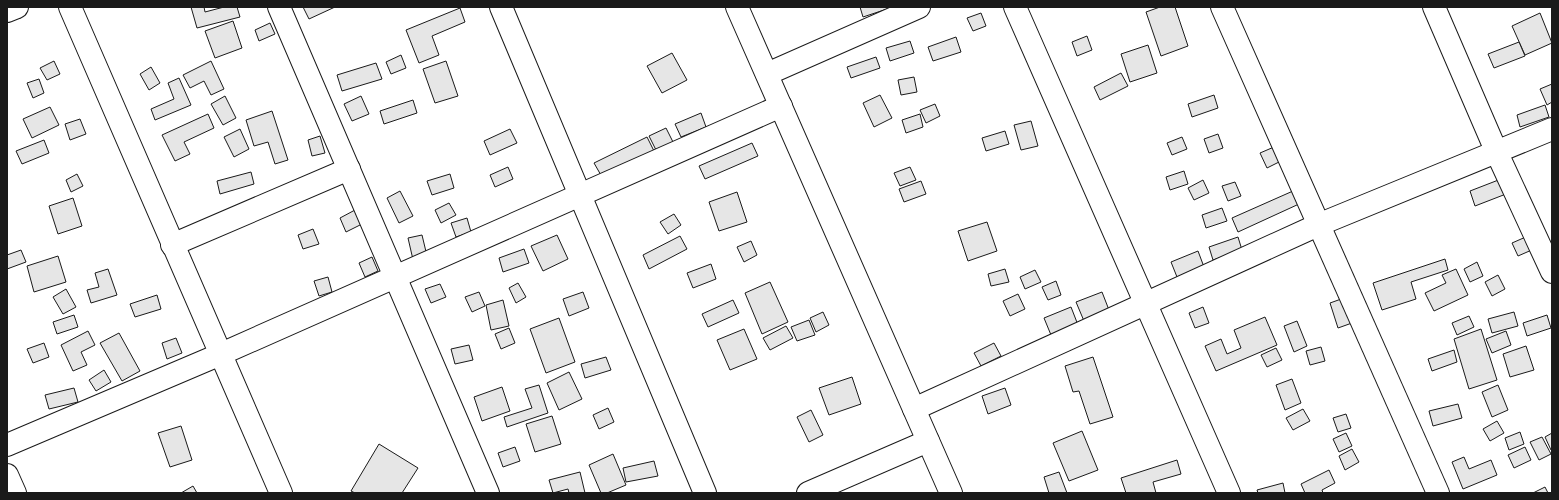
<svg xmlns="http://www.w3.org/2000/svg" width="1559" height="500" viewBox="0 0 1559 500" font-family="Arial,sans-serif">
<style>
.building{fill:#e6e6e6;stroke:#1a1a1a}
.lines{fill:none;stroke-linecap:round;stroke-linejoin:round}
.street-casing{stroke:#1a1a1a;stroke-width:24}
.secondary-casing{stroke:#1a1a1a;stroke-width:24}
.street{stroke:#fff;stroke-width:22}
.secondary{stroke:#fff;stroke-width:22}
</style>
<rect width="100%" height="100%" fill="#fff"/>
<g class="building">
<polygon points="191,7 204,7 205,12 224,7 237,7 240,17 197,28"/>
<polygon points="303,7 335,7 309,19"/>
<polygon points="860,7 890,7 890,8 863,17"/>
<polygon points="1160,7 1175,7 1188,46 1161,56 1146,12"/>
<polygon points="460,8 465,22 432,36 439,55 419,63 406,30"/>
<polygon points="981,13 986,26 973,31 967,18"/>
<polygon points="1540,13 1552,43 1525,55 1512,26"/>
<polygon points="233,21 242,48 215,58 205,31"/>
<polygon points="270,23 275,34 259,41 255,30"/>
<polygon points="1087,36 1092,50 1077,56 1072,42"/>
<polygon points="956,37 961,52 933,61 928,47"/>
<polygon points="910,41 914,53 890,61 886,48"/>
<polygon points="1519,42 1525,56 1494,68 1488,54"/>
<polygon points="1148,45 1157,73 1130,82 1121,54"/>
<polygon points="672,53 687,80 662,93 647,66"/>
<polygon points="401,55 406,68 391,74 386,62"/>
<polygon points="876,57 880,68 851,78 847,67"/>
<polygon points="54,61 60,74 47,80 40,68"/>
<polygon points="211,61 224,89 211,95 204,81 190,88 183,75"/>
<polygon points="446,61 458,96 435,103 423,69"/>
<polygon points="376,63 382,79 342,91 337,75"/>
<polygon points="151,67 160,83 149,90 140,74"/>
<polygon points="1121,73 1128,86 1100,100 1094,87"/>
<polygon points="914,77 917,92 901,95 898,80"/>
<polygon points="179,78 191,105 155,120 151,109 174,99 168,83"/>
<polygon points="39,79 44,93 33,98 27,83"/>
<polygon points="1552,84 1552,102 1547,105 1540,89"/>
<polygon points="880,95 892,118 874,127 863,103"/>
<polygon points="1214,95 1218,108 1192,117 1188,104"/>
<polygon points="225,96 236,118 223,125 211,104"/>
<polygon points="361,96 369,114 352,121 344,104"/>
<polygon points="413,100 417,113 384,124 380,111"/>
<polygon points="935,104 940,116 926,123 920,110"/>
<polygon points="1545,105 1549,117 1520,127 1517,115"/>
<polygon points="50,107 59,125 32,138 23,119"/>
<polygon points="272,111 288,160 275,164 268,142 254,146 246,120"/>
<polygon points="701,113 706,127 681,137 675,124"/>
<polygon points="208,114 214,128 184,142 190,154 175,161 162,135"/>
<polygon points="920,114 923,127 906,133 902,120"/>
<polygon points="80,119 86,134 70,140 65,124"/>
<polygon points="1031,121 1038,146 1021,150 1014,125"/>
<polygon points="666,128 673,142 656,150 649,136"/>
<polygon points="240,129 249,149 234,157 224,137"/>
<polygon points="510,129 517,143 490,155 484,141"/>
<polygon points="1005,131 1009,144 986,151 982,138"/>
<polygon points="1218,134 1223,148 1209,153 1204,139"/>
<polygon points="320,136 325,153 312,156 308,140"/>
<polygon points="647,137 654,151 602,177 594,163"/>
<polygon points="1182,137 1187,149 1172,155 1167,143"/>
<polygon points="44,140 49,153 22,164 16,151"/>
<polygon points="752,143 758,156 705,179 699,166"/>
<polygon points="1274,147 1281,161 1267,168 1260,153"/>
<polygon points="508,167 513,179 495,187 490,175"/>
<polygon points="910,167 916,180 900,186 894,173"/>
<polygon points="1184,171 1188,184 1170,190 1166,177"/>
<polygon points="251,172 254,184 220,194 217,181"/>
<polygon points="77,174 83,186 71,192 66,180"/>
<polygon points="450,174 454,188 432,195 427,181"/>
<polygon points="1501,179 1506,194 1475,206 1470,191"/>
<polygon points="1203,180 1209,193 1194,200 1188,188"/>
<polygon points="921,181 926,194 904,202 899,189"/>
<polygon points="1235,182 1241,196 1228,201 1222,186"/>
<polygon points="400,191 413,216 399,223 387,198"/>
<polygon points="1293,191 1299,204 1238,232 1232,218"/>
<polygon points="737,192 747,222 719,231 709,202"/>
<polygon points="73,198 82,226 58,234 49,206"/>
<polygon points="449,203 456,215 441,223 435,210"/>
<polygon points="1222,208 1227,221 1206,228 1202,215"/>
<polygon points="355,210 362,224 346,232 340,218"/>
<polygon points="674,214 681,225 668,234 660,222"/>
<polygon points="467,218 471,232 456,237 451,223"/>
<polygon points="987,222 997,251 968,261 958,231"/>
<polygon points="313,229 319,244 303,249 298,235"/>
<polygon points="422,235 428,260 414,264 408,238"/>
<polygon points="557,235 568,259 543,271 531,246"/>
<polygon points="680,236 687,249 649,269 643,255"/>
<polygon points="1528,236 1534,249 1518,256 1512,243"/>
<polygon points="1238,237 1242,250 1213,260 1209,247"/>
<polygon points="751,241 757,255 744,262 737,247"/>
<polygon points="524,249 529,263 503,272 499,258"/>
<polygon points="21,250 26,262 7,269 7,255"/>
<polygon points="1198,251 1204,267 1177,277 1171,262"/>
<polygon points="58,256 66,282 34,292 27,266"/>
<polygon points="372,257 378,271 365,277 359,263"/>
<polygon points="1445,259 1448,270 1411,282 1416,299 1382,310 1373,283"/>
<polygon points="1477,262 1483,276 1470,282 1464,269"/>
<polygon points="711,264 716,279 693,288 687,273"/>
<polygon points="108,269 117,295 91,303 87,290 99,287 95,273"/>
<polygon points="1005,269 1009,282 991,286 988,274"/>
<polygon points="1456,269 1468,295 1434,311 1425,293 1446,283 1442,275"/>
<polygon points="1035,270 1041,282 1025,289 1020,277"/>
<polygon points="1498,275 1505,289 1492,296 1485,282"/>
<polygon points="328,277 332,292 319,296 314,281"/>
<polygon points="1056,281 1061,295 1048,300 1042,287"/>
<polygon points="770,282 788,322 762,334 745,293"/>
<polygon points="518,283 526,297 516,303 509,288"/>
<polygon points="440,284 446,297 431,303 425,289"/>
<polygon points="66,289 76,307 63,314 53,297"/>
<polygon points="479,292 485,306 472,312 465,297"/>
<polygon points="583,292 589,308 569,316 563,299"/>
<polygon points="1102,292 1109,310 1084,321 1076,302"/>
<polygon points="1018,294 1025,309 1010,316 1003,301"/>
<polygon points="157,295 161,309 135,317 130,304"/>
<polygon points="1344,298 1352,323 1338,328 1330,303"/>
<polygon points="503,300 509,326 491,330 486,305"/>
<polygon points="733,300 739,313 708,327 702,314"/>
<polygon points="1071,307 1078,325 1051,335 1044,318"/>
<polygon points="1203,307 1209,323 1195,328 1189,313"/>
<polygon points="823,312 829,325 816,332 810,318"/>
<polygon points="1514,312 1518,326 1492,333 1488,319"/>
<polygon points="74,315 78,327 57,334 53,322"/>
<polygon points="1547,315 1551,328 1527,336 1523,323"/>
<polygon points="1469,316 1474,327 1457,335 1452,323"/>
<polygon points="1265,317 1277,345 1216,371 1205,346 1221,339 1227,354 1241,348 1234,330"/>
<polygon points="559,318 575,362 546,373 530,329"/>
<polygon points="809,320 815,335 797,341 791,327"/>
<polygon points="1297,321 1307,346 1294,352 1284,326"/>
<polygon points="786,326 793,338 770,350 763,338"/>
<polygon points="509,328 515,343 501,349 495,334"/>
<polygon points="744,329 757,359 730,370 717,340"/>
<polygon points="1481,329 1497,380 1469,389 1454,339"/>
<polygon points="88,331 95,345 81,352 87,365 73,371 61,345"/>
<polygon points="1506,331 1511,345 1492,353 1486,339"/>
<polygon points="119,333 140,371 122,381 100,343"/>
<polygon points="176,338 182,353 167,359 162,343"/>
<polygon points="44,343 49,357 33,363 27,349"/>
<polygon points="994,343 1001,356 981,366 974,353"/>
<polygon points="469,345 473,360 455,364 451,349"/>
<polygon points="1526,346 1534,370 1510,377 1503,354"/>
<polygon points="1321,347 1325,361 1310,365 1306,351"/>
<polygon points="1276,348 1282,360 1267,367 1261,355"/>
<polygon points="1454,350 1457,362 1432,371 1428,359"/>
<polygon points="606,357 611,370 585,378 581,364"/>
<polygon points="1093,357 1113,417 1090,424 1079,391 1073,392 1065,366"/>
<polygon points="104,370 111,382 96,391 89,380"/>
<polygon points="569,372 582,399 559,410 547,383"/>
<polygon points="852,377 861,404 829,415 819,388"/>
<polygon points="1292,379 1301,403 1285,410 1276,385"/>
<polygon points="539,385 548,413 507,427 504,417 532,408 525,389"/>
<polygon points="1498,385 1508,410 1492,417 1482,392"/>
<polygon points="502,387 510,411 482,421 474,397"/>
<polygon points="74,388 78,402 49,409 45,395"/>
<polygon points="1005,388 1011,405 988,414 982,396"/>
<polygon points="1458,404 1462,418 1433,426 1429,411"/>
<polygon points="608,408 614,422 599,429 593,415"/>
<polygon points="1303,409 1310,421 1293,430 1286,418"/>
<polygon points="811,410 823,435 809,442 797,417"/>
<polygon points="1346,414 1351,428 1338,432 1333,418"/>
<polygon points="552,416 561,444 535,452 526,424"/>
<polygon points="1497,421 1504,433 1490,441 1483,429"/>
<polygon points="181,426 192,460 170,467 158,433"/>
<polygon points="1082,431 1098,470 1069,481 1053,443"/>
<polygon points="1520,432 1524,444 1509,450 1505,438"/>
<polygon points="1346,433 1352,446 1339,452 1333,439"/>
<polygon points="1552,433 1552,449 1551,450 1545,437"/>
<polygon points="1542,437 1551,454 1539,460 1530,442"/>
<polygon points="379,444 418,468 402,493 355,493 351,491"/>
<polygon points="515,447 520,461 503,467 498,453"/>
<polygon points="1525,447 1531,460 1514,468 1508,455"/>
<polygon points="1352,449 1359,462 1345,470 1339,456"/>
<polygon points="613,454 626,485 607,493 601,493 589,465"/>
<polygon points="1464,457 1469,469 1491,460 1497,475 1463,489 1452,462"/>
<polygon points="1177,460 1181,474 1153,482 1156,493 1126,493 1121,478"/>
<polygon points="654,461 658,476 626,482 623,468"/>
<polygon points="1329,470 1335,483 1322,490 1323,493 1305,493 1301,484"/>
<polygon points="580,472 585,493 569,493 568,489 553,493 549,480"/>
<polygon points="1059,472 1067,493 1049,493 1044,477"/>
<polygon points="1283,483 1285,493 1258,493 1257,490"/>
<polygon points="193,486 197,493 181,493"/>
<polygon points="1545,487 1548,493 1533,493"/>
</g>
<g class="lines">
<defs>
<g id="street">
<polyline points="70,7 281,493"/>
<polyline points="279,7 488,493"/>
<polyline points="501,7 705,493"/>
<polyline points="737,7 951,493"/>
<polyline points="1015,7 1229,493"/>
<polyline points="1222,7 1438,493"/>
<polyline points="1434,7 1497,153 1552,272"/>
<polyline points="767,74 919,7"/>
<polyline points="172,245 349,169"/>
<polyline points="914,409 1318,225 1552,129"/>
<polyline points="7,445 221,354 781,106"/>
<polyline points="7,475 15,493"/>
<polyline points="808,493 928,441"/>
</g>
<polyline id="secondary" points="7,11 17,7"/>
</defs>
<use href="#street" class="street-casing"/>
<use href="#secondary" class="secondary-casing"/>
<use href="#street" class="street"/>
<use href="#secondary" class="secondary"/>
</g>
<rect width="1559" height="500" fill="none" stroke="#1a1a1a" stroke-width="16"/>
</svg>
